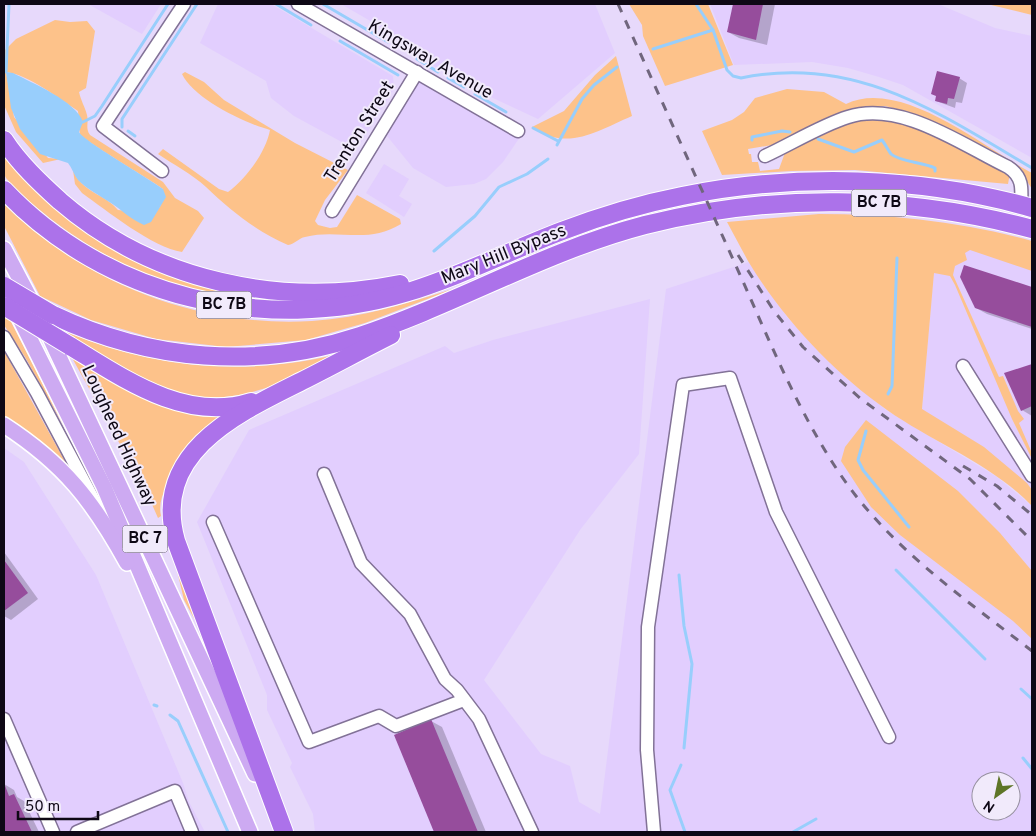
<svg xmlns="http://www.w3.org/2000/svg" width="1036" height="836" viewBox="0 0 1036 836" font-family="Overpass,sans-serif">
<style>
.built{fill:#e2cefe;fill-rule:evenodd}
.green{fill:#fdc28a}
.water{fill:#98cefc}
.shadow{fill:#0003}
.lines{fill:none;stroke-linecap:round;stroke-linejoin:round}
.stream{stroke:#98cefc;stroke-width:3}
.building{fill:#964d9c}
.minor-casing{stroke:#827297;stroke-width:15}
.major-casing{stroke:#fff;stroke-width:18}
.highway-casing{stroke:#fff;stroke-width:20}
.minor{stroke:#fff;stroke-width:12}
.major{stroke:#cdaaf2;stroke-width:15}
.highway{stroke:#ac72ea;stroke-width:18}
.rail{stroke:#70667d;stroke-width:3;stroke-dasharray:9 9;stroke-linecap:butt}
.highway-bridge-casing{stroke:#fff;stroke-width:20;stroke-linecap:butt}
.highway-bridge{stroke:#ac72ea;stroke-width:18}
.labels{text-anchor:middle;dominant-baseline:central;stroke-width:4;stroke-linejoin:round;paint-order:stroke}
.shield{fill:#f1eafb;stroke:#524c5a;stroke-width:1}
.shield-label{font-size:16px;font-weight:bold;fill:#0e0815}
.street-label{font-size:18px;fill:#0e0815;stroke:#f1eafb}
</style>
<rect width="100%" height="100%" fill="#e7d9fb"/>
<g class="built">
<polygon points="88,4 161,4 142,34"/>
<polygon points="218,4 271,4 393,76 394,89 360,144 351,147 294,116 271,98 266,81 200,43"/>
<polygon points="341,4 595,4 615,53 538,119 474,89 415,55 398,37"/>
<polygon points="710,4 938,4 995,28 1032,36 1032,158 903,85 879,77 848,68 812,62 734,65"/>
<polygon points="419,79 520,137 503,162 486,179 474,184 446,187 413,168 387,136"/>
<polygon points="384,164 409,179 399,196 412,204 404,217 366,193"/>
<polygon points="937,236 1032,257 1032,490 1027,483 922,410"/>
<path d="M749,262l38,55 48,50 51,43 111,67 35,29v326h-717l-2,-18 -23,-47 2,-4 -25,-53v-15l-70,-173 52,-92 196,-84 9,7 39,-13 157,-41 -11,155 -59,76 -96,150 57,74 29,12 9,36 21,12 66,-525zM981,781h30v30h-30z"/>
<polygon points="4,448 24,462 96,575 183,783 189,802 205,832 4,832"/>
</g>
<g class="green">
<polygon points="629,4 708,4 733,65 665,86 643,36 642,25"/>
<polygon points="987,4 1032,4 1032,15"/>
<path d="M55,20l15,2 17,-1 8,10 -9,57 -7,4c2,9 6,15 8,23 2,8 -2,13 3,20l73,47 12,16 23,13 6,7 -22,34c-29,-4 -76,-42 -100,-59l-7,-9 -2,-14c8,22 32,24 45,40l37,4 6,-9 2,-16c-10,-8 -82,-50 -83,-55 -1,-4 -1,-16 -2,-23 -18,-12 -51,-37 -72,-39l8,45 34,41 13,1 -18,4 -27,-31 -12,-27v-54l12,-12z"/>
<path d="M616,56l16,60c-35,15 -64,36 -100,11l32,-16 31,-36z"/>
<path d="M185,72l19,10 20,18 71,43 53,27 -23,30 -10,21 3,4 12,3 7,-1 20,-32 43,24 1,5c-34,21 -63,4 -96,13 -6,1 -10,7 -17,8 -31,-13 -58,-35 -82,-58 -14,-13 -32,-22 -48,-33l5,-5 56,40 9,3c18,-13 38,-40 42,-62 -26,-7 -77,-32 -88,-56z"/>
<path d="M787,89l37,3 22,12c55,-27 138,44 186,69v16l-9,-14 -77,-47 -41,-17 -20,-5 -28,2 -79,36 -30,5 1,5h2l1,8h6l2,9 19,-2 7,-19 68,-33 48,1 108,55 -2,11 -153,-14 -63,1 -70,4 -20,-44 30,-11 12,-8 11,-14z"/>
<path d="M4,153l30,36 190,102v3c-75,-5 -168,-61 -218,-116l-2,-4z"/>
<path d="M4,204c80,79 195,124 308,117 49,-3 97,-18 144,-33l-91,35 -59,17 -80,7 -70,-8 -65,-19 -51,-24 -36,-70z"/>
<path d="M819,214c72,0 144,8 213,27v30l-62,-21 -5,3 2,7 -12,6 -2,9 46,102 4,-1 15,35 6,8 -5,4 13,30v6l-20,-40 -57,-134 -5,-9 -16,-3 -12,136 62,38 43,36 5,7v16c-40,-42 -98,-63 -145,-96 -54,-38 -104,-91 -139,-149 -7,-13 -14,-26 -21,-39z"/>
<polygon points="4,316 10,320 71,439 25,357 4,325"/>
<path d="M68,333c91,37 183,44 278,19 -56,28 -115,61 -180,37 -35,-14 -68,-36 -101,-54z"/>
<polygon points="4,351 67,465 47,447 4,416"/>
<path d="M71,356c48,27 92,58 149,59 -17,24 -67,70 -59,101l-3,2 -11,-25z"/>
<polygon points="866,420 958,491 1000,533 1032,571 1032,639 1013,621 900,535 871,507 841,461 845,447"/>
<polygon points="175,562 201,631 184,600"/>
</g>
<path class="water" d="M6,72l7,1c19,10 63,28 70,49l-4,10c3,8 71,47 84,57l3,8 -15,25 -7,3c-14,-6 -22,-15 -33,-22 -12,-8 -23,-13 -33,-23 -4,-5 -6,-12 -10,-17l-28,-9 -20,-25 -9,-21z"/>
<g class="shadow">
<polygon points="735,4 775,4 767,45 739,38 728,32"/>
<polygon points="959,78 967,83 962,103 956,102 955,108 936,101"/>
<polygon points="965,266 1032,288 1032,329 987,314 976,308"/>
<polygon points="1032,365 1032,416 1022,410 1006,374"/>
<polygon points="4,552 38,599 11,620 4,616"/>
<polygon points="431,721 442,727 486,832 435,832 395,736"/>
<polygon points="4,784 14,790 17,797 24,801 39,832 4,832"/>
</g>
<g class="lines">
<g class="stream">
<polyline points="276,4 311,25"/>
<polyline points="323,4 388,42"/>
<path d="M696,4l17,26 14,40 6,6 8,2c114,-24 198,35 291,90"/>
<polyline points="340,41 398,75"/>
<polyline points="653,49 713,30"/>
<polyline points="417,59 438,72"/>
<polyline points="6,72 9,4"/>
<polyline points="448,78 464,87"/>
<polyline points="475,94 506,112"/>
<polyline points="83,122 95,116 102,106 168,4"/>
<polyline points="122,127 122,119 197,4"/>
<polyline points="533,128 558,141"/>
<polyline points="128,131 135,136"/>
<path d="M818,139l36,13 28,-12c3,4 6,10 9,14 9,8 32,8 44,14v3"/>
<polyline points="752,140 752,137 782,131 790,132"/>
<polyline points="557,145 582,99 594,85 617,67"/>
<polyline points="434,251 475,216 499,187 527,174 548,159"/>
<polyline points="888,394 892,386 897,258"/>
<polyline points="866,431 858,460 863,470 909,527"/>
<polyline points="896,570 985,659"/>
<polyline points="679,575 684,626 692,664 684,748"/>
<polyline points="1021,689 1032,699"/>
<polyline points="154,705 157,706"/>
<polyline points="170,715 178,721 228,832"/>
<polyline points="1023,758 1032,769"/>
<polyline points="681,765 670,790 685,832"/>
<polyline points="793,832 816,819"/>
</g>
</g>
<g class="building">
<polygon points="733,4 763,4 756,40 727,32"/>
<polygon points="937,71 960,77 954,99 948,98 947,104 935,101 936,96 931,94"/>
<polygon points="964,265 1032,287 1032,327 975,308 960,277"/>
<polygon points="1032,364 1032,406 1021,411 1004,373"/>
<polygon points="4,560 28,593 4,611"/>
<polygon points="431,719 478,832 434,832 394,735"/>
<polygon points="4,783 9,796 14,794 32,832 4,832"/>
</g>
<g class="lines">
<defs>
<g id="minor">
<polyline points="298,4 518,131"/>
<path d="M765,156c26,-12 57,-31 83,-39 53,-17 114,28 160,50 15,10 14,21 13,38"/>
<polyline points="162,171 103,126 184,4"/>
<polyline points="332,211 417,72"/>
<polyline points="4,337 37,393 97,506"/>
<polyline points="963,366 1032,476"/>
<polyline points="324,474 361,563 410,614 445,679 457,690 479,719 532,832"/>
<polyline points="213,522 309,742 379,716 396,726 464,700"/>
<polyline points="4,719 53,832"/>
<polyline points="77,832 175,791 192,832"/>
<polyline points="654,832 647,750 648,627 683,385 730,378 776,512 889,737"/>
</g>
<g id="major">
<polyline points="4,249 34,306"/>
<polyline points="17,313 104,487 250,832"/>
<polyline points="46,329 255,774"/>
<path d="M4,425c60,39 89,76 123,138"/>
</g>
<g id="highway">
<path d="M4,140c15,23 35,42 56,61 94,81 221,107 340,83"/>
<path d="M4,190c101,107 261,145 401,103 54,-16 104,-42 157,-62 39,-15 79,-27 120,-35 114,-23 238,-20 350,12"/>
<path d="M53,315c97,46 205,55 307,21 97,-32 185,-85 285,-111 127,-32 261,-30 387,4"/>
<path d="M70,346c53,32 115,77 181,56"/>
<path d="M284,832l-108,-291c-25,-89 62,-128 126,-160 30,-15 59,-31 89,-46"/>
</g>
</defs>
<use href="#minor" class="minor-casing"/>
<use href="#major" class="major-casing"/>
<use href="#highway" class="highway-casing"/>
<use href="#minor" class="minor"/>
<use href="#major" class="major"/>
<use href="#highway" class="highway"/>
<g class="rail">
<path d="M618,4c41,91 82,182 123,273 32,72 66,156 115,219 49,62 114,107 176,155"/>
<polyline points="738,255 774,311 803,347 861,399 970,479 1032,541"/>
<polyline points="963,466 997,486 1032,515"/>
</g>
<defs>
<g id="highway-bridge">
<polyline points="4,286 53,315"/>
<polyline points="4,306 70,346"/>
</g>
</defs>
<use href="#highway-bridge" class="highway-bridge-casing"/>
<use href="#highway-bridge" class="highway-bridge"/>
</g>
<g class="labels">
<g class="shield">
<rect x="851.5" y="189.5" width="55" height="27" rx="4"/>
<rect x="196.5" y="291.5" width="55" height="27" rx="4"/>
<rect x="122.5" y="525.5" width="45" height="27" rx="4"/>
</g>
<g class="shield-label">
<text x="879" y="203">BC 7B</text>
<text x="224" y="305">BC 7B</text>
<text x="145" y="539">BC 7</text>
</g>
<g class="street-label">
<text transform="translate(430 60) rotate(30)">Kingsway Avenue</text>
<text transform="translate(360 132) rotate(-58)">Trenton Street</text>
<text transform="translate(504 255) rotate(-22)">Mary Hill Bypass</text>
<text transform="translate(118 436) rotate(65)">Lougheed Highway</text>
</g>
</g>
<rect width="1036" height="836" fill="none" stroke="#0e0815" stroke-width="10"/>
<g transform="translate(996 796) rotate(213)"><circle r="24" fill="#f1eafb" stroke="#96909f"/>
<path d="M0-4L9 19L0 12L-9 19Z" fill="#5e7527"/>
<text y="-8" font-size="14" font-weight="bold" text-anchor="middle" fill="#0e0815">N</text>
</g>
<path d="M18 811v8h80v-8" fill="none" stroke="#0e0815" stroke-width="2.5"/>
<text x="25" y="811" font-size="15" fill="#0e0815" stroke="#f1eafb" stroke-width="4" paint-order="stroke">50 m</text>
</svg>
